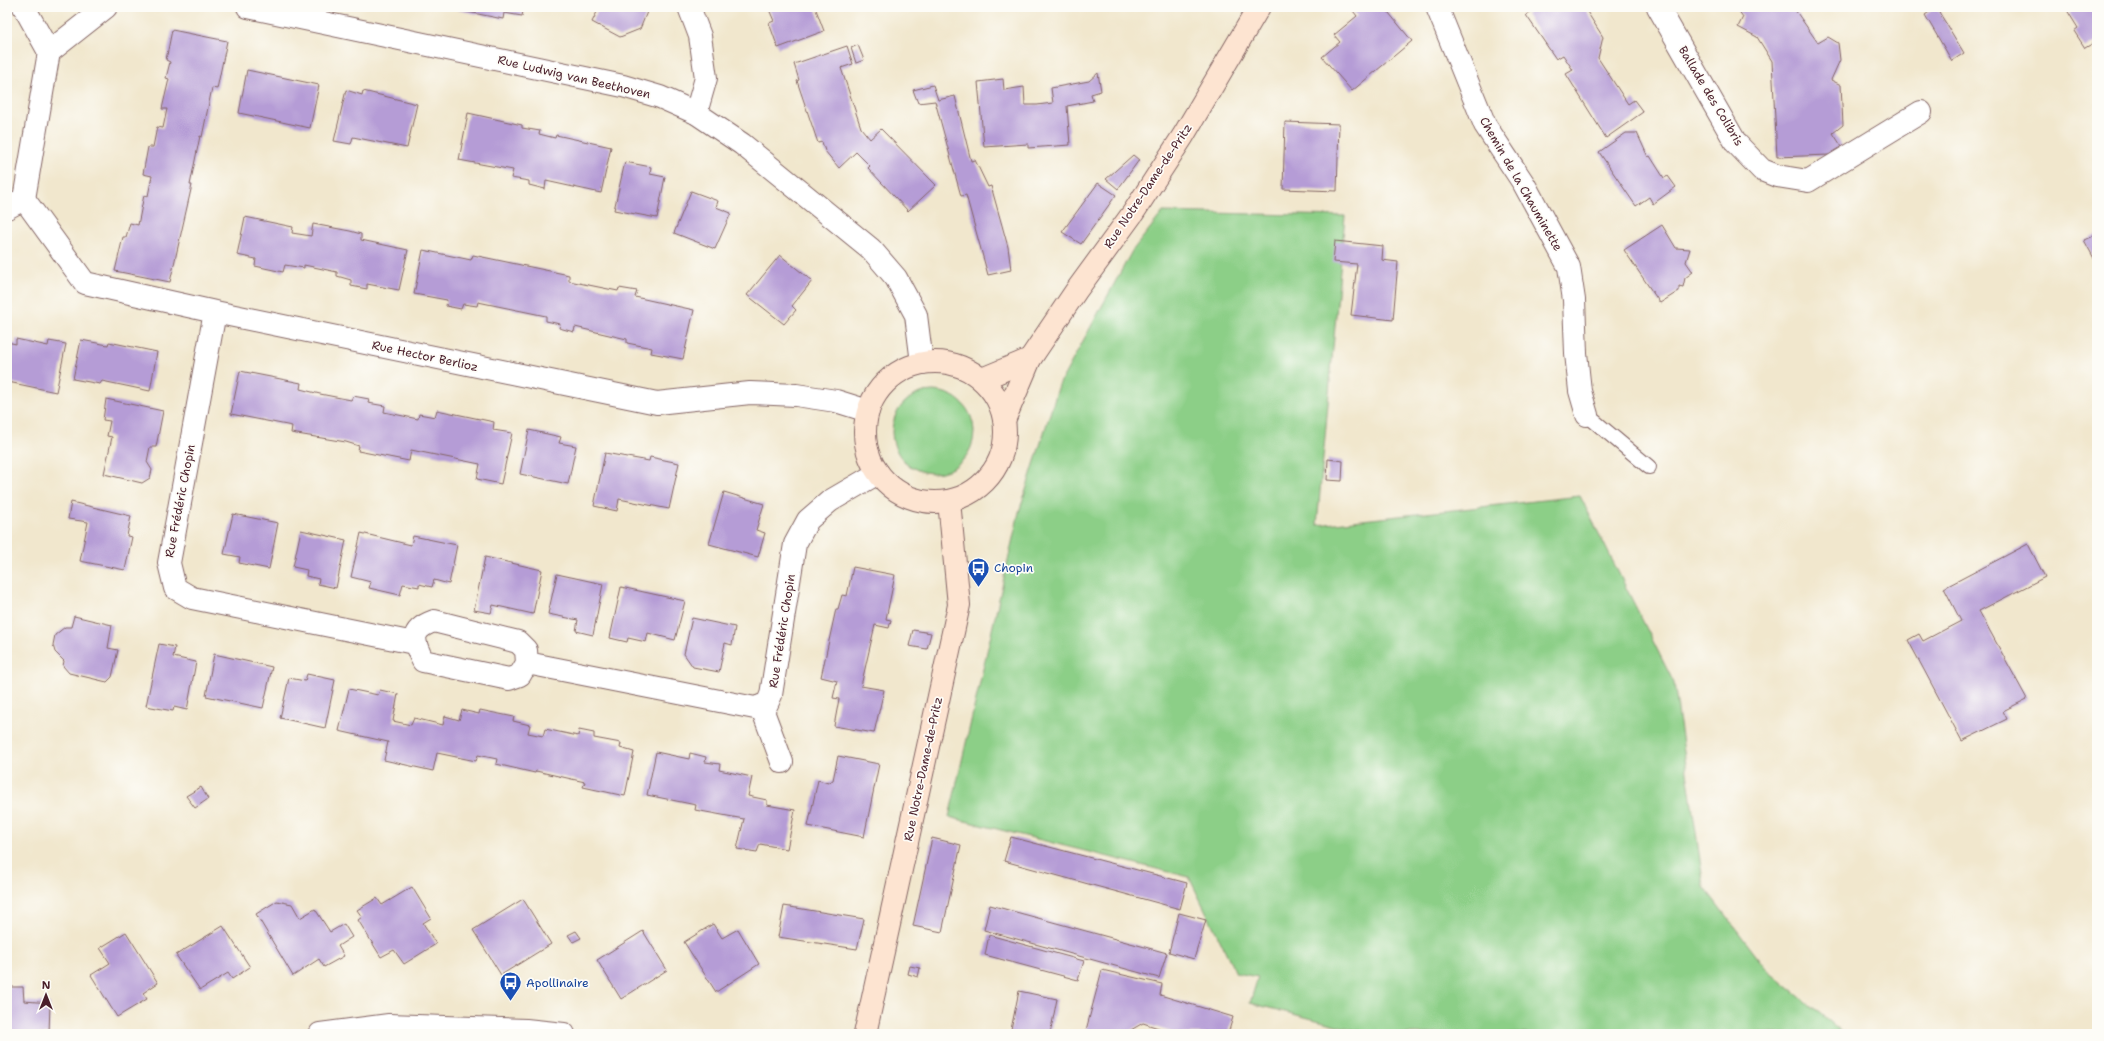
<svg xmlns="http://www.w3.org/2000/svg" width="2104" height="1041" viewBox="0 0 2104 1041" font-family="'Shantell Sans',sans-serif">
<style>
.green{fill:#8ccf87;stroke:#6b7759}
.building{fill:#b59cd6}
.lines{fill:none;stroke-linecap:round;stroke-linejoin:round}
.lane-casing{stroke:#846564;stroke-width:16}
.street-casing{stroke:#846564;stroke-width:24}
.secondary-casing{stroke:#846564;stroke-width:24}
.lane{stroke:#fff;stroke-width:14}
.street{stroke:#fff;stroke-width:22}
.secondary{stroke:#fde4d1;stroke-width:22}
.labels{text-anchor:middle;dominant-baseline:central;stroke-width:3.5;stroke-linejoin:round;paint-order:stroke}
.street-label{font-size:12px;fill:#4a1f2b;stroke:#fdfcf7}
.transit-label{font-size:12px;fill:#164399;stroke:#fdfcf7;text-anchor:start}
</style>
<rect width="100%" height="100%" fill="#fdfcf7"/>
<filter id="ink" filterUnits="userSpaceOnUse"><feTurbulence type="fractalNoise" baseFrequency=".025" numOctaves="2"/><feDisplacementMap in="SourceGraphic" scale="8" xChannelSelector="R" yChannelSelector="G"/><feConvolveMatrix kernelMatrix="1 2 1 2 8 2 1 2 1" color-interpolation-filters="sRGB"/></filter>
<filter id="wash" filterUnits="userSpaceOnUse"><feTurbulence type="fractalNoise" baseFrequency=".012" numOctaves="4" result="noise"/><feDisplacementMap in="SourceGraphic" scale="16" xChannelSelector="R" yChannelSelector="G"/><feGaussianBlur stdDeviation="0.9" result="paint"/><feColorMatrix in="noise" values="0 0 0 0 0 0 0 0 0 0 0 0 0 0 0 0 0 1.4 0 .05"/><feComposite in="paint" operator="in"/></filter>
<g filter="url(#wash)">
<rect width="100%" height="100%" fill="#f1e7cd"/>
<g class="green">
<polygon points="1163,212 1345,216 1317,525 1580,496 1674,683 1704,887 1768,971 1845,1034 1371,1034 1250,1003 1258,977 1236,973 1189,877 949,817 1019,512 1059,385 1132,251"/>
<circle cx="933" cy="432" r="41"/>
</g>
<g id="blocks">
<g class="building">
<polygon points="458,7 524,7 522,16 504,13 503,19 458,10"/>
<polygon points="597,7 649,7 640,29 620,37 592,22 598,10"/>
<polygon points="768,7 815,7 824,31 778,48 769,23 774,21"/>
<polygon points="1350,7 1384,7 1412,41 1352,91 1322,57 1340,42 1334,35 1357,16"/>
<polygon points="1534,7 1584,7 1603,37 1598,58 1628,104 1634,100 1643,112 1606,138 1566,74 1573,70 1563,55 1556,59 1526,15 1535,9"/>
<polygon points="1736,7 1793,7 1818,43 1828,37 1838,43 1840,60 1831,80 1841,85 1843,125 1833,133 1842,147 1829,155 1777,157 1772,61 1757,37 1738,27 1743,17"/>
<polygon points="1936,7 1964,53 1952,61 1925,15"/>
<polygon points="2065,7 2097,7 2097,41 2085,48 2074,31 2078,28"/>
<polygon points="172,30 227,41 217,89 212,88 202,137 200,136 190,185 192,185 170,282 115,271 123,237 126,237 130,223 138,225 144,195 148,196 152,176 143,174 148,147 153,147 157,127 163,128 167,109 162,109 169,79 166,78 170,62 166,60"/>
<polygon points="858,45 864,60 856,63 851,48"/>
<polygon points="847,46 853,64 841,68 861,128 870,139 881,129 936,185 908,211 868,168 870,166 856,152 839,168 825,151 822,142 818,143 797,81 799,80 794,64"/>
<polygon points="247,70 319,85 310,128 239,113"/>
<polygon points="1098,73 1101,91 1091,94 1093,101 1067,106 1070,145 1028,148 1028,144 984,147 978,82 1003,79 1004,90 1024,87 1025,105 1037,105 1053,103 1051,88 1089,81"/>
<polygon points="933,85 938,100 955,96 971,161 975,160 988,187 991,186 1008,247 1011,270 988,275 966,195 961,196 935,101 918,103 913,90"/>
<polygon points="346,90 362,95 363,91 417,104 407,148 353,137 351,144 334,141"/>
<polygon points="468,113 522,125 522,128 540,131 539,134 555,138 556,135 611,147 601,193 546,181 545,189 529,185 529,181 511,178 513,170 459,160"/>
<polygon points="1285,122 1339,124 1337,191 1283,189"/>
<polygon points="1626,133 1637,133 1648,157 1650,156 1664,178 1668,176 1676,187 1653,204 1649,197 1636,206 1599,152"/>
<polygon points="1133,155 1139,160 1118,189 1106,179"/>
<polygon points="625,162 651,167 650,174 665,177 657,218 614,210"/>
<polygon points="1098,183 1116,195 1081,244 1062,232"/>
<polygon points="691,191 718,201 716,207 731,213 715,249 674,233"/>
<polygon points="245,217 293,227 292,233 311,236 313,224 350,231 361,234 361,240 408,250 399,290 367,284 367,289 351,286 351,280 337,276 337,272 304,265 304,268 285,265 283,272 255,266 256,259 237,255"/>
<polygon points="1662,225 1676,248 1690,249 1686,262 1693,272 1685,278 1683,287 1679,286 1679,291 1660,303 1624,250"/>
<polygon points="2097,234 2097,264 2084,240"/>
<polygon points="1335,241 1383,246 1382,260 1398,262 1393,320 1351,315 1357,264 1333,262"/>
<polygon points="423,250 471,260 473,255 569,275 569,281 618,291 619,288 637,291 635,297 694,310 683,359 651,353 652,348 627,343 627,339 609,335 575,327 574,332 559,328 560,324 546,321 546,316 478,302 477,306 463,304 461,309 446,306 447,300 414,294"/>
<polygon points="780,255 812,281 792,306 796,310 784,324 747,295"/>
<polygon points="16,339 48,346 49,341 66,344 56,392 8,382 7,342 16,344"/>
<polygon points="81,340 108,345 109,342 157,352 150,391 102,381 100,384 73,379"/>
<polygon points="240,371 301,383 300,389 320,394 351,400 353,396 369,399 368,403 385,406 384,412 418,419 419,414 435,417 437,410 494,422 493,430 512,433 501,484 477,479 480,464 411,450 409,461 358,451 359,446 346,442 291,433 292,426 231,414"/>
<polygon points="106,399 163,411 156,447 150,447 147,462 152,470 150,478 142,483 104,474 112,437 107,436 110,421 103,420"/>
<polygon points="529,430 561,437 559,443 576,446 568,484 520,474"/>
<polygon points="605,453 649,461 650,457 679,463 669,509 619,499 617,511 594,506"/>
<polygon points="1328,459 1343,461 1342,481 1327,480"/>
<polygon points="724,492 764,504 756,530 765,533 758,557 709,544"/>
<polygon points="71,502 131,516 127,536 132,537 125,570 80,561 88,522 68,519"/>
<polygon points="233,514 278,523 269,569 239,563 240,557 224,554"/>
<polygon points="301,530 346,540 336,588 318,584 319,579 306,576 307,570 293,567"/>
<polygon points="361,533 411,545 413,536 457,545 449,584 434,580 432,587 419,584 419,587 403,584 400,595 369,588 371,582 351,577"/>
<polygon points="2028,544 2045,577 1979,611 2027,699 2003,711 2007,719 1962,741 1908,640 1919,634 1923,641 1961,621 1944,588"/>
<polygon points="485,557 542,570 533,614 493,605 491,613 474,610"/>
<polygon points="853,567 895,575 886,619 891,620 889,628 875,625 861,686 884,690 874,733 834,726 839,699 833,698 837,681 821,677 836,609 838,609 842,595 847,596"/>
<polygon points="557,574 603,584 593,635 576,631 578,620 548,614"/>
<polygon points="621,587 685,601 675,640 648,633 646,642 628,638 627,642 610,638"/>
<polygon points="74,616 112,625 108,648 118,650 112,677 107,682 69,673 63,666 64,661 55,652 53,645 55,635 65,627 71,627"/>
<polygon points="692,618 735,627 732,645 725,643 719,672 693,667 684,654"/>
<polygon points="913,630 931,633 927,649 909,646"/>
<polygon points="159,644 175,647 173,657 196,662 187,710 174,707 173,711 146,706"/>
<polygon points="214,654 272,667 263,708 206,696"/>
<polygon points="307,674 335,680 325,728 280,718 289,678 305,681"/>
<polygon points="349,689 378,695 380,690 398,694 393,721 411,725 414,718 443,725 445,716 459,720 462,710 479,714 480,710 514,717 513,721 530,725 528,733 543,736 545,729 578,736 579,730 594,733 594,738 621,743 620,748 634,752 625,796 583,787 585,782 536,771 535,773 496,764 497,759 478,755 476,761 437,753 433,771 384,760 388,742 339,731"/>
<polygon points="656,752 689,759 690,753 706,757 705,762 720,764 719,770 752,777 748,796 767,800 767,805 795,810 787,849 760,844 757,852 737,849 744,819 695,810 696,805 647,795"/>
<polygon points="838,756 879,764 864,837 808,826 818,780 828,783 833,780"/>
<polygon points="201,787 208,799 195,808 186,796"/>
<polygon points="1011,837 1187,883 1180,909 1004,861"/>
<polygon points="932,838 961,845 942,932 913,926"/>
<polygon points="412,887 431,918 423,923 436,944 404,964 394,950 381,957 358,920 362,917 357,910 377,898 382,905"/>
<polygon points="523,899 551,944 501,975 473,930"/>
<polygon points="277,901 292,904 300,918 315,909 330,932 344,924 352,937 338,946 344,956 324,967 319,959 293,976 256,914"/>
<polygon points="990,905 1167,953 1159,978 984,930"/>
<polygon points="784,906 864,919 857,949 778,937"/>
<polygon points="1179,913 1206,920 1194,959 1169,952"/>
<polygon points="713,924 722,938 738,929 759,964 716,992 684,942"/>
<polygon points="223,926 250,967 232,979 228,973 200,990 176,955"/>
<polygon points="576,931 581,938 573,942 568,935"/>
<polygon points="643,931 667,970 621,999 597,960"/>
<polygon points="126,932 158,983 143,993 147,999 117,1017 91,975 110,963 100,948"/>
<polygon points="989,935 1084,961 1078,980 985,955"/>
<polygon points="910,966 920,968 918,977 908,974"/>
<polygon points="1102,970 1162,984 1160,995 1233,1017 1228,1034 1177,1034 1143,1023 1124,1034 1085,1034"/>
<polygon points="7,987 23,987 24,1001 50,1003 49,1034 7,1034"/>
<polygon points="1019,991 1057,999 1050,1034 1010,1034"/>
</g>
</g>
</g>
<g filter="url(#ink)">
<use href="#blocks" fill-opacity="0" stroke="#846564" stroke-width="1"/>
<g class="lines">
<defs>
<polyline id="lane" points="1587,415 1649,467"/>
<g id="street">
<polyline points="24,7 49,52"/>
<polyline points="248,7 623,86 660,97 696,113 742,144 871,249 896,278 916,315 922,363"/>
<polyline points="689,7 700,36 706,78 696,113"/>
<polyline points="1437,7 1485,125 1524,184 1569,267 1574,300 1576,353 1580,391 1587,415"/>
<polyline points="1658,7 1736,143 1762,170 1777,176 1808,181 1921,112"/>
<polyline points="24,199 85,283 215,312 657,403 750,393 796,395 836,401 868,411"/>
<polyline points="7,208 24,199 49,52 106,7"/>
<polyline points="215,312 169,563 175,588 192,598 414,643"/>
<path d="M527,663l-7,12 -11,4 -86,-18c-10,-20 -14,-31 11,-40l84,21 8,8 1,13 228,45 12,-4 4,-9 24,-151 13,-24 22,-19 48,-28"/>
<polyline points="761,706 782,762"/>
<polyline points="320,1034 389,1025 526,1030 564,1034"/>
</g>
<g id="secondary">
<circle cx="935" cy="432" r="70"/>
<polyline points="982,379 1030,359"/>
<polyline points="1005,418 1030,359 1076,291 1133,213 1183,136 1259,7"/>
<polyline points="865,1034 959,605 949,501"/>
</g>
</defs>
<use href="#lane" class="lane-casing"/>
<use href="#street" class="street-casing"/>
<use href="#secondary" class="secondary-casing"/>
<use href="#lane" class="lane"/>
<use href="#street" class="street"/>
<use href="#secondary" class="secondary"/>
</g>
</g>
<defs>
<symbol id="bus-pin" viewBox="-11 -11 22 30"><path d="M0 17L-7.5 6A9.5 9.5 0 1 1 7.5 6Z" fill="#1a4fb4" stroke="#fdfcf7"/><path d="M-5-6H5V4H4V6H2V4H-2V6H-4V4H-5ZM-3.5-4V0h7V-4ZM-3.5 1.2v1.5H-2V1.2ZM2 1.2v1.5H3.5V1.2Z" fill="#fff"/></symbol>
</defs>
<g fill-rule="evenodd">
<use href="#bus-pin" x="966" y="556" width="25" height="34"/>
<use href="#bus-pin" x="498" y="970" width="25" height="34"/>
</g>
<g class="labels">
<g class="street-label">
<text transform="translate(574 77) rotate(13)">Rue Ludwig van Beethoven</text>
<text transform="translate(1711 96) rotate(59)">Ballade des Colibris</text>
<text transform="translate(1521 184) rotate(60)">Chemin de la Chauminette</text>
<text transform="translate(1148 186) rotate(-56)">Rue Notre-Dame-de-Pritz</text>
<text transform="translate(425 356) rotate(12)">Rue Hector Berlioz</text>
<text transform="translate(180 501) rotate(-79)">Rue Frédéric Chopin</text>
<text transform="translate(782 631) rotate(-81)">Rue Frédéric Chopin</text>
<text transform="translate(923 769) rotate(-78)">Rue Notre-Dame-de-Pritz</text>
</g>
<g class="transit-label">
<text x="994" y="568">Chopin</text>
<text x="526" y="983">Apollinaire</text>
</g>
</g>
<rect width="2104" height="1041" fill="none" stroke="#fdfcf7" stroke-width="24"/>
<g transform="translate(46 995)" stroke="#fdfcf7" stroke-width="3" paint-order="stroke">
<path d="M0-3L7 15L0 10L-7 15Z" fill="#4a1f2b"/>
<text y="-6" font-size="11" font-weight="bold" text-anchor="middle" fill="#4a1f2b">N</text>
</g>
</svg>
